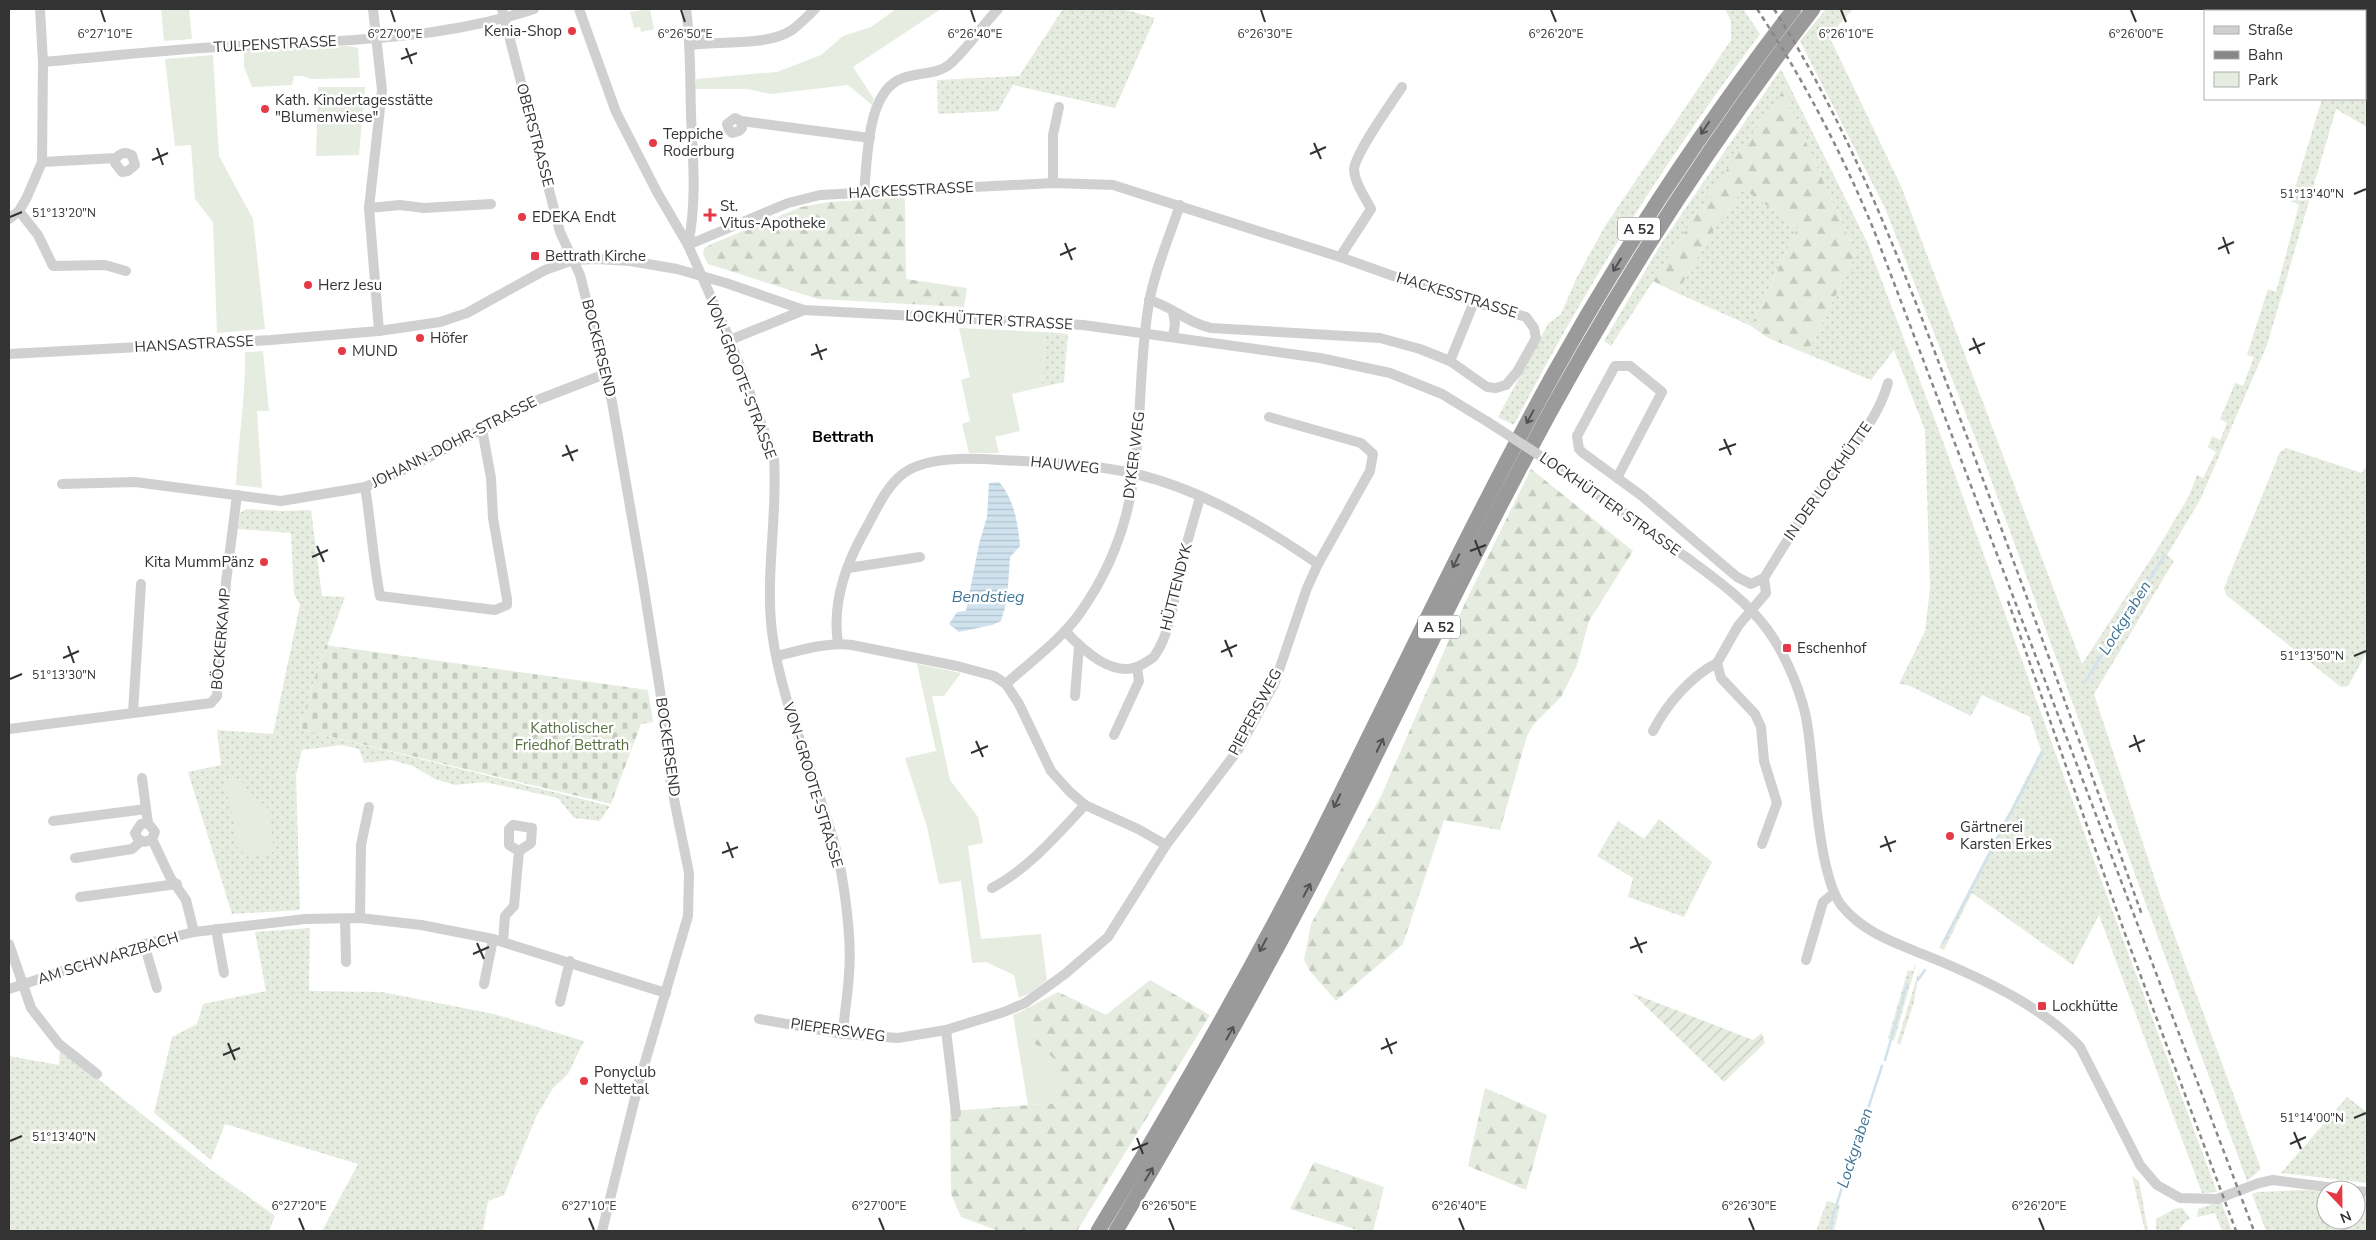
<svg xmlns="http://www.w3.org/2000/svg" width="2376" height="1240" viewBox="0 0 2376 1240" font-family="'Nunito Sans',sans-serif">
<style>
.grass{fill:url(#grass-dots)}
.forest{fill:url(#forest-firs)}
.cemetery{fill:url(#cemetery-stones)}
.park{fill:#e6ecdf}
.garden{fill:url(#garden-furrows)}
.water{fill:url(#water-rules)}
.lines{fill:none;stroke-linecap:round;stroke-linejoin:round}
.stream{stroke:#cfe2ee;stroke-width:2.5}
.minor{stroke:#d0d0d0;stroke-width:10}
.highway{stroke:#9a9a9a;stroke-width:15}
.rail{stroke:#888;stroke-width:2.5;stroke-dasharray:5 4;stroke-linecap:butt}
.minor-bridge{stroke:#d0d0d0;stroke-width:10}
.oneway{stroke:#525252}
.ticks{fill:none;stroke:#333;stroke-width:2}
.poi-dot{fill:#e63946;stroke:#fff;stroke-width:2}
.labels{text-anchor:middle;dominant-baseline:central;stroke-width:5;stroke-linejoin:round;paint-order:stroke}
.shield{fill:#fff;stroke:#707070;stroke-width:1}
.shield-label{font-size:14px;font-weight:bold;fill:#333}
.poi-label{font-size:15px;fill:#333;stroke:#fff;text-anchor:start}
.street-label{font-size:15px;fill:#333;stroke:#fff}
.park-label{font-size:15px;fill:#56703f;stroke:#fff}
.neighbourhood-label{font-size:16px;font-weight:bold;fill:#000;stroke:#fff}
.water-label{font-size:16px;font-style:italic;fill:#3f7597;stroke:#fff}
.ticks-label{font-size:12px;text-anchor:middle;fill:#333;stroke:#fff;stroke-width:5;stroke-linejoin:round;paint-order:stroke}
</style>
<defs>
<pattern id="grass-dots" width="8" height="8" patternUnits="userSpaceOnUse" patternTransform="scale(1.25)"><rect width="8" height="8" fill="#e6ecdf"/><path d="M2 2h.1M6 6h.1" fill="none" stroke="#c6cbc0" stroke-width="1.8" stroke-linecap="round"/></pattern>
<pattern id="forest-firs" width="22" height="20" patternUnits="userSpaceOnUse" patternTransform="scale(1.25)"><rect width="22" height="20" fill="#e6ecdf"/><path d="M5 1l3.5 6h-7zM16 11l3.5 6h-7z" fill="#c6cbc0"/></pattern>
<pattern id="cemetery-stones" width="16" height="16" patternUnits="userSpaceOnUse" patternTransform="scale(1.25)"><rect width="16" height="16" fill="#e6ecdf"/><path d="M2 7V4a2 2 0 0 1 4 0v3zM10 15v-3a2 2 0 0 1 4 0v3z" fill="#c6cbc0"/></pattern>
<pattern id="garden-furrows" width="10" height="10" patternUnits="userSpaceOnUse" patternTransform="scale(1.25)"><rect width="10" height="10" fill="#e6ecdf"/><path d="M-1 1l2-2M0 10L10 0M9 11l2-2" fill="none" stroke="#c6cbc0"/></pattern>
<pattern id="water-rules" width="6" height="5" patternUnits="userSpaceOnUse" patternTransform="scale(1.25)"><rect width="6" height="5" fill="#cfe2ee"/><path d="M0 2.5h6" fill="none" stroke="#b2c2cd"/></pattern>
</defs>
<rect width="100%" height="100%" fill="#fff"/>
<g class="grass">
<polygon points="1063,9 1123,9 1155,18 1115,108 1013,85 998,111 938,114 937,80 1019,76"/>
<path d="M1725,9h18l17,25c-92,123 -176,254 -246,391l-16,-8 50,-93 13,-10 15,-35 29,-53 126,-186v-19z"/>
<polygon points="1826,9 1853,9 1829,36 1901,186 2082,664 2158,548 2189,496 2197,475 2203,478 2216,452 2208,447 2212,436 2220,440 2227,423 2220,419 2235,383 2243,386 2254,357 2247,355 2268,289 2276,292 2299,205 2291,201 2322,99 2365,99 2365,11 2350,11 2350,9 2367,9 2367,127 2336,109 2267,345 2200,500 2167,555 2174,561 2094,694 2163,904 2261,1169 2247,1181 1985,463 1885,208 1800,41"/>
<polygon points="1781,69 1867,242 1941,436 2111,907 2217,1192 2202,1193 2099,915 2073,965 1972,893 1944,950 1939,948 2041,750 2030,717 1982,695 1971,716 1908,685 1899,684 1925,631 1930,588 1925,430 1894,350 1871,380 1807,354 1856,254 1788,102 1788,85 1687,229 1611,346 1604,341 1661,244"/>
<polygon points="1743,189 1798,227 1751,326 1677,293 1709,237"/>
<polygon points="1045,332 1068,334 1064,382 1042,387"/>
<polygon points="2286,448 2362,473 2367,465 2367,652 2348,686 2341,687 2226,595 2224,588 2280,452"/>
<polygon points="246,509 284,511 311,510 322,596 345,597 327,646 325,645 299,729 610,806 600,821 574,818 558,798 485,782 455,785 435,779 413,766 391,760 364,763 359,749 342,745 302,750 296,775 300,910 232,914 188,772 221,765 217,730 273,734 300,605 294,594 291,533 238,529 240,513"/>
<polygon points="1659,819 1712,862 1684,917 1628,897 1633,878 1597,856 1618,821 1644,839"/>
<polygon points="310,928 309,991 382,992 494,1014 584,1041 568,1074 553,1088 536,1117 504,1195 488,1201 483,1231 322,1231 358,1164 225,1124 211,1160 154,1113 172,1037 197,1024 203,1004 266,991 255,932"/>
<polygon points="1915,965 1916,965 1894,1041 1888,1038 1908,970 1913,971"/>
<polygon points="1920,967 1914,1002 1900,1045 1897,1043"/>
<polygon points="60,1048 210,1169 275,1216 269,1231 9,1231 9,1056 59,1065"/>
<polygon points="2347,1097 2367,1112 2367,1183 2281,1173"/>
<polygon points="2132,1176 2139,1181 2148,1231 2145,1231"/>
<polygon points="2307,1190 2326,1192 2326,1220 2356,1220 2356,1196 2367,1197 2367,1231 2266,1231 2252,1194 2257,1192"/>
<polygon points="1827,1201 1840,1205 1834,1231 1816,1231"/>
<polygon points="2221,1201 2232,1231 2222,1231 2215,1213 2197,1217 2198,1209"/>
<polygon points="2182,1208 2191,1219 2187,1220 2178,1231 2160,1231 2156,1229 2156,1219 2174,1209"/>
</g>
<g class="forest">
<polygon points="1788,84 1788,102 1856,254 1807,354 1768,338 1751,326 1798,227 1743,189 1709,237 1677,293 1653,281 1713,189"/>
<polygon points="902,197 905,199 906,279 967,288 964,307 818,299 708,264 703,254 704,248 714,243 801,207 829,202"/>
<polygon points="1531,469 1633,551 1589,621 1577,665 1561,697 1533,725 1527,736 1500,830 1444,820 1403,944 1336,1001 1310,971 1304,960 1311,924 1382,794 1465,603"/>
<polygon points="1150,980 1210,1015 1077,1231 999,1231 961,1217 951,1194 950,1111 1058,1103 1045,1050 1031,1042 1020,1012 1058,992 1106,1015"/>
<polygon points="1485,1088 1547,1115 1526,1190 1468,1166"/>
<polygon points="1314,1162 1384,1187 1373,1231 1361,1231 1290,1209"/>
</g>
<polygon class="cemetery" points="325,645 648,690 653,722 641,724 611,804 299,729"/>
<g class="park">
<polygon points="161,9 189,9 192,39 164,41"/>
<polygon points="650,9 654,29 641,32 640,27 634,28 630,12"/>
<polygon points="896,9 941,9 853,67 874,99 872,105 848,85 771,94 747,89 695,89 696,79 777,72 821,55 843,36 871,27"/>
<polygon points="349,46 358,48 360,78 312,79 302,76 294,76 292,85 252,87 244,67 244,51"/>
<polygon points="213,55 219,156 253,219 265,329 217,333 213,222 195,199 191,145 175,146 165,59"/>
<polygon points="318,87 365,87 359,155 316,156"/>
<polygon points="959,328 1045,332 1042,387 1012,394 1020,431 995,437 999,453 969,453 962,424 970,421 961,380 970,377"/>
<path d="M263,351l6,60h-12l5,77 -26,-3c2,-44 10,-89 9,-133z"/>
<polygon points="917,664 961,673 944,696 932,696 950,780 978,817 983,843 968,846 981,939 1041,934 1047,980 1030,993 1019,998 1014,975 986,962 972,963 961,881 939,884 927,827 905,758 936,751"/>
<polygon points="241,779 247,792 269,809 274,852 246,855 238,850 234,819 224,782"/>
<polygon points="1020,1012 1031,1042 1045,1050 1060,1065 1058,1103 1028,1105 1013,1015"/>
</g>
<polygon class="garden" points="1632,993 1753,1040 1762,1033 1765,1043 1724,1082"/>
<path class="water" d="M999,482c15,17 19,41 21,64l-10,11 -3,44 -6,20 -9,4 -33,7 -10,-8 8,-12 9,-1 13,-67 8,-27 2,-34z"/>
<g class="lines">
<g class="stream">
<polyline points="2085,682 2165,555"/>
<polyline points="1943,943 2042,753"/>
<polyline points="1918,980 1925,970"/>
<polyline points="1885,1060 1907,984"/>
<polyline points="1831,1231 1831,1223 1838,1200 1882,1066"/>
</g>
<g class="minor">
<polyline points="373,9 382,90 369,208 379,331"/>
<polyline points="502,9 560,232 580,275 612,402 642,576 664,716 671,784 689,873 688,916 638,1086 602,1231"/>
<path d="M579,9l37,103 41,80 31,53 42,95 44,117c4,58 -9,117 -2,175 10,78 47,149 66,225 7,31 14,85 11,117 -1,20 -5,40 -6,60"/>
<path d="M686,9c5,35 4,70 5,106 2,43 6,88 -3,130"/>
<polyline points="689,33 701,32 703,43"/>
<path d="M691,45c30,-5 75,2 101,-15 8,-6 16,-14 23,-21"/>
<path d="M43,62c59,-5 118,-12 177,-15 105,-6 214,-5 314,-38"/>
<polyline points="741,121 742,128 739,131 732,133 729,130 727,124 735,118 741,121 870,138"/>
<path d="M42,162l74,-4c6,-6 9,-6 16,-3l3,10 -7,6 -6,1 -7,-9 1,-5"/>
<polyline points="1053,183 1053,135 1059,107"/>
<path d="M864,191c4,-33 2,-100 39,-113 16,-6 34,-3 47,-14 18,-16 32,-38 48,-55"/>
<polyline points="369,208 400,205 424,208 491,204"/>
<polyline points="19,211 38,235 53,266 105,265 126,271"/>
<polyline points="9,219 19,211 27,197 42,162 43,62 40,9"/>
<path d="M688,245l100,-42 32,-8 233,-12 60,2 227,72 87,31 99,29 8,11 2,10 -19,34 -11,13 -10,3 -9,-1 -37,-26 -30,-12 -40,-11 -169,-10c-24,-5 -39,-22 -62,-28"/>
<path d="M1340,257l31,-48c-6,-12 -16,-25 -17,-39 0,-15 38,-68 48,-83"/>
<polyline points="1173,312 1175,323 1173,337"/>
<polyline points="730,340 804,310"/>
<polyline points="9,354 271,340 379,331 440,322 467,313 545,270 573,260 597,259 630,261 677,269 726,283 804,310 1083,325 1320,358 1390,373 1442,394 1488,422"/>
<polyline points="1450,361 1474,302"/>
<path d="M1559,468c43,29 85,59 127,89 28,21 60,43 81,72 19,26 37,68 41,100 6,41 10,145 33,176 26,32 64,41 101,57 47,20 102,46 138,85l60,118 17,20 23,13 37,1 42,-16 14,-3 78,10"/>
<polyline points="1617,478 1662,392 1630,366 1615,366 1577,436 1579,449 1583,453 1642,496 1737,577 1751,584 1764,578"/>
<polyline points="62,484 135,482 281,501 365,487 416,464 540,399 605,374"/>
<path d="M365,487c6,36 8,73 15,109l115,14 12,-5v-6l-14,-81 -2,-40 -9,-49"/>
<polyline points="848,568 920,557"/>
<path d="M1065,631c18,19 50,50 78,33 4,-3 10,-5 12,-9 17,-25 19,-60 26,-88 5,-24 13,-47 19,-70"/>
<path d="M838,643c-6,-38 7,-77 26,-111 12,-21 21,-45 40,-59 23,-17 69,-15 96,-13 45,2 92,4 136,14 66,16 127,52 182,90"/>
<path d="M777,656c25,-6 49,-14 75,-11l105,21 37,10 12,8 13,20 32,67 19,21 15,13 53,24 28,16"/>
<path d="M1006,684c24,-22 55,-44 74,-71 29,-41 48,-90 54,-140 8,-56 5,-114 15,-170 5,-31 21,-68 31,-98"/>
<polyline points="1075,696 1079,646"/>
<polyline points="133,713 141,584"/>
<polyline points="9,729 211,703 217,696 226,582 237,495"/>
<path d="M1653,731c13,-26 38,-55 64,-68"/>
<polyline points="1114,735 1139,681 1137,668"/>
<polyline points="142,778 146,809"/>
<polyline points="53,821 146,809 148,823 155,832 152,839 145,842 138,839 135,833 141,824 148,823"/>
<polyline points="152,839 170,877 186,900 194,932"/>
<path d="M1762,844l15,-41 -13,-42 -3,-34 -6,-13 -34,-36 -4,-15 21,-37 28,-33 -2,-15c19,-31 38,-62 59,-91 23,-33 54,-64 65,-104"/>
<polyline points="75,858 132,849 141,841"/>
<path d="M992,888c37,-20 64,-52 93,-83"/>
<polyline points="80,897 177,884"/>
<polyline points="360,918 361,845 369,807"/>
<polyline points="345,919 346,962"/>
<polyline points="216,929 224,973"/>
<polyline points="503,942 505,916 514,906 519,851 531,843 532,828 513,825 509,829 509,845 519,851"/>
<polyline points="9,944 31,1008 59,1044 97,1074"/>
<polyline points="144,944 157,988"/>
<polyline points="1806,960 1823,902 1834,893"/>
<polyline points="484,984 493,939"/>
<polyline points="9,989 144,944 194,932 305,919 360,918 421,925 493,939 666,993"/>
<polyline points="560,1002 570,961"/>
<polyline points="759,1019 843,1034 898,1038 946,1030 1004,1012 1025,1003 1065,974 1108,937 1166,845 1238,750 1275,682 1307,588 1318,564 1370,471 1373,454 1361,443 1269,417"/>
<polyline points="946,1030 956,1114"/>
<polyline points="2356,1191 2367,1192"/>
</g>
<g class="highway">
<path d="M1098,1231c75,-123 146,-248 212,-376 81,-160 156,-323 243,-480 71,-128 152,-250 241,-366"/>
<path d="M1116,1231c72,-122 143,-245 207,-371 67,-130 128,-263 197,-392 85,-162 182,-315 293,-459"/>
</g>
<g class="rail">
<path d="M1757,9c47,71 86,146 118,224l379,998"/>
<path d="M1774,9c82,129 133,270 187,412 62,164 122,329 181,494"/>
<polyline points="2008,601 2124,931 2236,1231"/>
</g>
<polyline class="minor-bridge" points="1488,422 1559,468"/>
</g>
<defs><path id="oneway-shaft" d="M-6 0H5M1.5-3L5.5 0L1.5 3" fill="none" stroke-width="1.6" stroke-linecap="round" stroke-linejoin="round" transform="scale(1.25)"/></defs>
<g class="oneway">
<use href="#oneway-shaft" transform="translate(1705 128) rotate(124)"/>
<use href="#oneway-shaft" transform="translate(1617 265) rotate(122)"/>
<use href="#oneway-shaft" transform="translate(1530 417) rotate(118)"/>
<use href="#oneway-shaft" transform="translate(1456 561) rotate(116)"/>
<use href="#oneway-shaft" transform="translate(1380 745) rotate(-64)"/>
<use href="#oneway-shaft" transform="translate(1337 801) rotate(116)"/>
<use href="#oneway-shaft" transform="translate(1307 890) rotate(-62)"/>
<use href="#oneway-shaft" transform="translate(1263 945) rotate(118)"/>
<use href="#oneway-shaft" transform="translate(1230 1033) rotate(-61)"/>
<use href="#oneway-shaft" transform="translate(1149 1174) rotate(-59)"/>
</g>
<path class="ticks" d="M101,10l4,12M391,10l4,12M681,10l4,12M971,10l4,12M1261,10l4,12M1551,10l5,12M1841,10l5,12M2131,10l5,12M406,48l6,16M401,59l16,-6M1314,143l7,16M157,148l6,17M1310,154l16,-7M152,160l16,-7M2354,194l12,-5M10,217l12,-5M2223,237l6,17M1065,243l7,17M2218,249l16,-7M1060,255l16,-7M1973,338l7,16M816,344l6,16M1969,350l16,-7M811,355l16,-6M1724,439l7,16M566,445l7,16M1719,450l17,-6M562,456l16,-6M1475,540l6,16M317,546l7,16M1470,551l16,-6M312,557l16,-7M1225,640l7,17M68,646l6,17M1221,652l16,-7M2354,656l12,-5M63,658l16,-7M10,679l12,-5M2134,735l6,17M976,741l7,16M2129,747l16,-7M971,753l17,-7M1885,836l6,16M727,842l6,16M1880,847l16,-6M722,853l16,-6M1635,937l7,16M477,943l7,16M1630,948l17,-6M473,954l16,-7M1386,1038l6,16M228,1043l7,17M1381,1049l16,-7M223,1055l17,-7M2354,1118l12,-5M2294,1132l7,17M1137,1138l6,16M10,1141l12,-5M2290,1144l16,-7M1132,1150l16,-7M299,1218l5,12M589,1218l5,12M879,1218l5,12M1169,1218l5,12M1459,1218l5,12M1749,1218l5,12M2039,1218l5,12"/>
<g class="poi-dot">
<circle cx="572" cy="31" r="5"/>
<circle cx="265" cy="109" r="5"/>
<circle cx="653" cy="143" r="5"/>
<path d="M707.5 207.5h5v5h5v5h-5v5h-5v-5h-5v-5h5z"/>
<circle cx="522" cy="217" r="5"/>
<rect x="530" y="251" width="10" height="10" rx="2.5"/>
<circle cx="308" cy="285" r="5"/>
<circle cx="420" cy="338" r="5"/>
<circle cx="342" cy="351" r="5"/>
<circle cx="264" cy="562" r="5"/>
<rect x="1782" y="643" width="10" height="10" rx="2.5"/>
<circle cx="1950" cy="836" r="5"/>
<rect x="2037" y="1001" width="10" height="10" rx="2.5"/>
<circle cx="584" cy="1081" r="5"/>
</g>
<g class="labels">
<g class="shield">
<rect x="1618" y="217.5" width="42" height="23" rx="4"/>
<rect x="1418" y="615.5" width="42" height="23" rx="4"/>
</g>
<g class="shield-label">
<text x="1639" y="229">A 52</text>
<text x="1439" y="627">A 52</text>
</g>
<g class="poi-label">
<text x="562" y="31" text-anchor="end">Kenia-Shop</text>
<text x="275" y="100">Kath. Kindertagesstätte<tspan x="275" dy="17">"Blumenwiese"</tspan></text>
<text x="663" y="134">Teppiche<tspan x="663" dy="17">Roderburg</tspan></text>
<text x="720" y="206">St.<tspan x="720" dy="17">Vitus-Apotheke</tspan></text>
<text x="532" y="217">EDEKA Endt</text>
<text x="545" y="256">Bettrath Kirche</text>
<text x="318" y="285">Herz Jesu</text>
<text x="430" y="338">Höfer</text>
<text x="352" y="351">MUND</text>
<text x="254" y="562" text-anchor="end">Kita MummPänz</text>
<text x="1797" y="648">Eschenhof</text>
<text x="1960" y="827">Gärtnerei<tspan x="1960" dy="17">Karsten Erkes</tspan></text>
<text x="2052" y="1006">Lockhütte</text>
<text x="594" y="1072">Ponyclub<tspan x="594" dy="17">Nettetal</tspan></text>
</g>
<g class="street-label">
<text transform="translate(275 44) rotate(-3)">TULPENSTRASSE</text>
<text transform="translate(535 135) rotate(75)">OBERSTRASSE</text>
<text transform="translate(911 190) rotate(-3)">HACKESSTRASSE</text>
<text transform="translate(1457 295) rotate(17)">HACKESSTRASSE</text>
<text transform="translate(989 320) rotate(3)">LOCKHÜTTER STRASSE</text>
<text transform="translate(194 344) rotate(-3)">HANSASTRASSE</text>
<text transform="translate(599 348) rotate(76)">BOCKERSEND</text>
<text transform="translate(741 378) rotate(69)">VON-GROOTE-STRASSE</text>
<text transform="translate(454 442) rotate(-27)">JOHANN-DOHR-STRASSE</text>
<text transform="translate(1134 455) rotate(-83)">DYKER WEG</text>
<text transform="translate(1065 465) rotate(6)">HAUWEG</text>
<text transform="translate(1828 481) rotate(-55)">IN DER LOCKHÜTTE</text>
<text transform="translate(1610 504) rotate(35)">LOCKHÜTTER STRASSE</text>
<text transform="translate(1176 587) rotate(-76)">HÜTTENDYK</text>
<text transform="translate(221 639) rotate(-85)">BÖCKERKAMP</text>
<text transform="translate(1255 712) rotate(-62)">PIEPERSWEG</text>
<text transform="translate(668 747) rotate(82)">BOCKERSEND</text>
<text transform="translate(813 785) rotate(73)">VON-GROOTE-STRASSE</text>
<text transform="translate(108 958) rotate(-17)">AM SCHWARZBACH</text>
<text transform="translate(838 1030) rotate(8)">PIEPERSWEG</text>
</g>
<g class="park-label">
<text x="572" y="728">Katholischer<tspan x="572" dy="17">Friedhof Bettrath</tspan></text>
</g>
<g class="neighbourhood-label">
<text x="843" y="437">Bettrath</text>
</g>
<g class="water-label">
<text x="988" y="597">Bendstieg</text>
<text transform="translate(2125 618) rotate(-58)">Lockgraben</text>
<text transform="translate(1855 1148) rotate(-72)">Lockgraben</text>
</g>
</g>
<g class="ticks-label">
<text x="105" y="38">6°27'10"E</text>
<text x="395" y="38">6°27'00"E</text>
<text x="685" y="38">6°26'50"E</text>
<text x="975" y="38">6°26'40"E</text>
<text x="1556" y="38">6°26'20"E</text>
<text x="1846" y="38">6°26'10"E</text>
<text x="2136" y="38">6°26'00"E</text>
<text x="1265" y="38">6°26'30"E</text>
<text x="2312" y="198">51°13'40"N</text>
<text x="64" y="217">51°13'20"N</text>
<text x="2312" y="660">51°13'50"N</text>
<text x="64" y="679">51°13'30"N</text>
<text x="2312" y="1122">51°14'00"N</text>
<text x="64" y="1141">51°13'40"N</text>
<text x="299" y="1210">6°27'20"E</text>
<text x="589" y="1210">6°27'10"E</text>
<text x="879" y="1210">6°27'00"E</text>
<text x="1169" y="1210">6°26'50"E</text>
<text x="1459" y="1210">6°26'40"E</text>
<text x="1749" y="1210">6°26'30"E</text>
<text x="2039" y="1210">6°26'20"E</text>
</g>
<rect width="2376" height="1240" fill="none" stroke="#333333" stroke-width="20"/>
<rect x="2204" y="10" width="162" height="90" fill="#ffffff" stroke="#adadad"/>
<rect x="2214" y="26" width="25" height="8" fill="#d0d0d0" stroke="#adadad"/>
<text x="2248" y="35" font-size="15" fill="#333333">Straße</text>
<rect x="2214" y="51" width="25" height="8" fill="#888888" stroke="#adadad"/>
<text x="2248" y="60" font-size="15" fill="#333333">Bahn</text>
<rect x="2214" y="72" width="25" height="15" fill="#e6ecdf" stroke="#adadad"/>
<text x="2248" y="85" font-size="15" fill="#333333">Park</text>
<g transform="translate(2341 1205) rotate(158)"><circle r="24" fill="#ffffff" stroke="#adadad"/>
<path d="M0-4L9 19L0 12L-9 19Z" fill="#e63946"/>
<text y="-8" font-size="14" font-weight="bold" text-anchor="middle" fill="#333333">N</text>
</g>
</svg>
